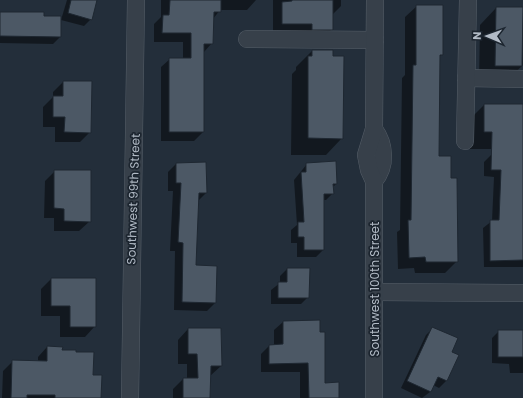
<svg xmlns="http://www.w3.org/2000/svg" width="523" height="398" viewBox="0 0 523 398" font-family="Poppins,sans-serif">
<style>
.shadow{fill:#0007}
.building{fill:#4c5865;stroke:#1e2731}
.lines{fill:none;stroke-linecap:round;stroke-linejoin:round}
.minor-casing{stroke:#555e68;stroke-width:18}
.minor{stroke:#37404a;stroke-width:17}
.labels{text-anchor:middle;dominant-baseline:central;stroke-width:3.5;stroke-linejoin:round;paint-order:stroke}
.street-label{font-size:12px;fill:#b2bbc6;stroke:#1c252f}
</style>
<rect width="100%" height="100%" fill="#232e3a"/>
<g class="shadow">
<polygon points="0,0 0,13 43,17 60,37 53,44 0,43"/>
<polygon points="67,0 96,0 91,19 84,26 61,20"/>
<polygon points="161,0 256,0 247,10 220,10 213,19 212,43 204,52 203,132 194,141 161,141 161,67 170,59 183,59 183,42 154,42 154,24 161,17"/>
<polygon points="273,0 341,0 341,6 332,15 332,29 323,38 273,33"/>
<polygon points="417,6 442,54 439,57 438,157 450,179 457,261 445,273 415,273 414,268 398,269 397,232 400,230 402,78 405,75 405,17"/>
<polygon points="496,8 523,21 523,65 505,82 479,82 480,25"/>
<polygon points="312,51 342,138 326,155 291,155 292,74 296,70 296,67"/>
<polygon points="63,82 90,132 80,142 55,142 55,127 43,127 43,107 53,97 53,92"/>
<polygon points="484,105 523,105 523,149 467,149 467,122"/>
<polygon points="491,155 523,156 523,267 484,267 483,228 492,221 494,177 484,176 484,162"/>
<polygon points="176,164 206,193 198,201 195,266 215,303 207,311 174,310 175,251 170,251 173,191 168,191 168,172"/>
<polygon points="307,164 336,184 332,188 333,193 326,200 323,200 323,250 316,257 297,257 297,243 291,243 291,230 297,225 294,180"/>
<polygon points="55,171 90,221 79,231 54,231 54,218 44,218 45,181"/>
<polygon points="287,269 308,297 301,304 271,304 271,290 280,283 280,276"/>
<polygon points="51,279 95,326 85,337 60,337 60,316 41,316 41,289"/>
<polygon points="283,322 324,384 338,398 300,398 300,372 261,372 261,354 269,346 274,345 274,330"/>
<polygon points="433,328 451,353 446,381 439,388 433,385 430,392 422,398 401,388 426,335"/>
<polygon points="188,329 221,366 210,376 209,398 173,398 173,389 183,379 187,379 187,364 178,364 178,340"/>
<polygon points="499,331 523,331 523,373 510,373 509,364 492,363 492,338"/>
<polygon points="47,347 61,351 92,376 100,398 2,398 3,371 13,361 38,362 38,357"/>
</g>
<g class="building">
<polygon points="71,0 97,0 92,20 68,13"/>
<polygon points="170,0 221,0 221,12 214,12 213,44 204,44 204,132 169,132 169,58 191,58 191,33 162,33 163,15 169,15"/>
<polygon points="292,0 333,0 333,30 312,30 312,24 282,24 282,2 292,1"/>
<polygon points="416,5 443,5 443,55 440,55 439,156 451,156 451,178 457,178 458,262 426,262 425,257 409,258 408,220 411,220 413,65 416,65"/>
<polygon points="496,7 523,7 522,66 495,66"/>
<polygon points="0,12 44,12 44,16 61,16 61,37 0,36"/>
<polygon points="312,50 333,50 333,56 344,56 343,139 308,138 308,56 312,56"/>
<polygon points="63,81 92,81 91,133 64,132 65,117 53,117 53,96 63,96"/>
<polygon points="484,104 523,104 523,260 490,261 490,220 499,220 501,170 491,170 492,132 484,132"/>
<polygon points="336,161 337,184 333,184 334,194 324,194 324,250 304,250 304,237 298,237 298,222 304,222 301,172 306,172 306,163"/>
<polygon points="206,162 207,193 199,193 196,265 217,266 216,303 182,302 183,243 178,242 181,183 176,183 176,163"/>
<polygon points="54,170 91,170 91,222 64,221 64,209 54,208"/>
<polygon points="287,268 310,268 309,298 278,298 278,282 287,282"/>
<polygon points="51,278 96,278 96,327 70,327 70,306 51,306"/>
<polygon points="320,320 320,332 325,332 325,383 339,382 339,398 309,398 308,363 269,364 269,345 283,344 283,321"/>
<polygon points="432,327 458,338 452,352 459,355 447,381 438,377 431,392 407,381"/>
<polygon points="188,328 221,328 222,366 211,366 210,398 183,398 183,378 198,378 197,354 188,354"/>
<rect x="498" y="330" width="25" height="27"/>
<polygon points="47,346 63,347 62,350 76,350 76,352 94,352 93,375 102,375 101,398 55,398 55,395 27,395 27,398 11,398 12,360 47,361"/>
</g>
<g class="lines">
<defs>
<g id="minor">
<polyline points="247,39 375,40"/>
<polyline points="466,78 523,79"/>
<polyline points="465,141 468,0"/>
<path d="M374,181c13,-15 11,-37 0,-52"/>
<polyline points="375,292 523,293"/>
<polyline points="130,398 136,0"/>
<polyline points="374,398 374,181 369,170 366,155 374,129 375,0"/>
</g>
</defs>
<use href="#minor" class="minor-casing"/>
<use href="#minor" class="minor"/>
</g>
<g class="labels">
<g class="street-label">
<text transform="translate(133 199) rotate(-88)">Southwest 99th Street</text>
<text transform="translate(374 289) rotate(-90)">Southwest 100th Street</text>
</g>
</g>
<g transform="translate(487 36) rotate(272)" stroke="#1c252f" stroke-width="3" paint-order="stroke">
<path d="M0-3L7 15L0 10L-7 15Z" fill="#b2bbc6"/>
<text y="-6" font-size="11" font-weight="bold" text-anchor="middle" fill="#b2bbc6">N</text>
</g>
</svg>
